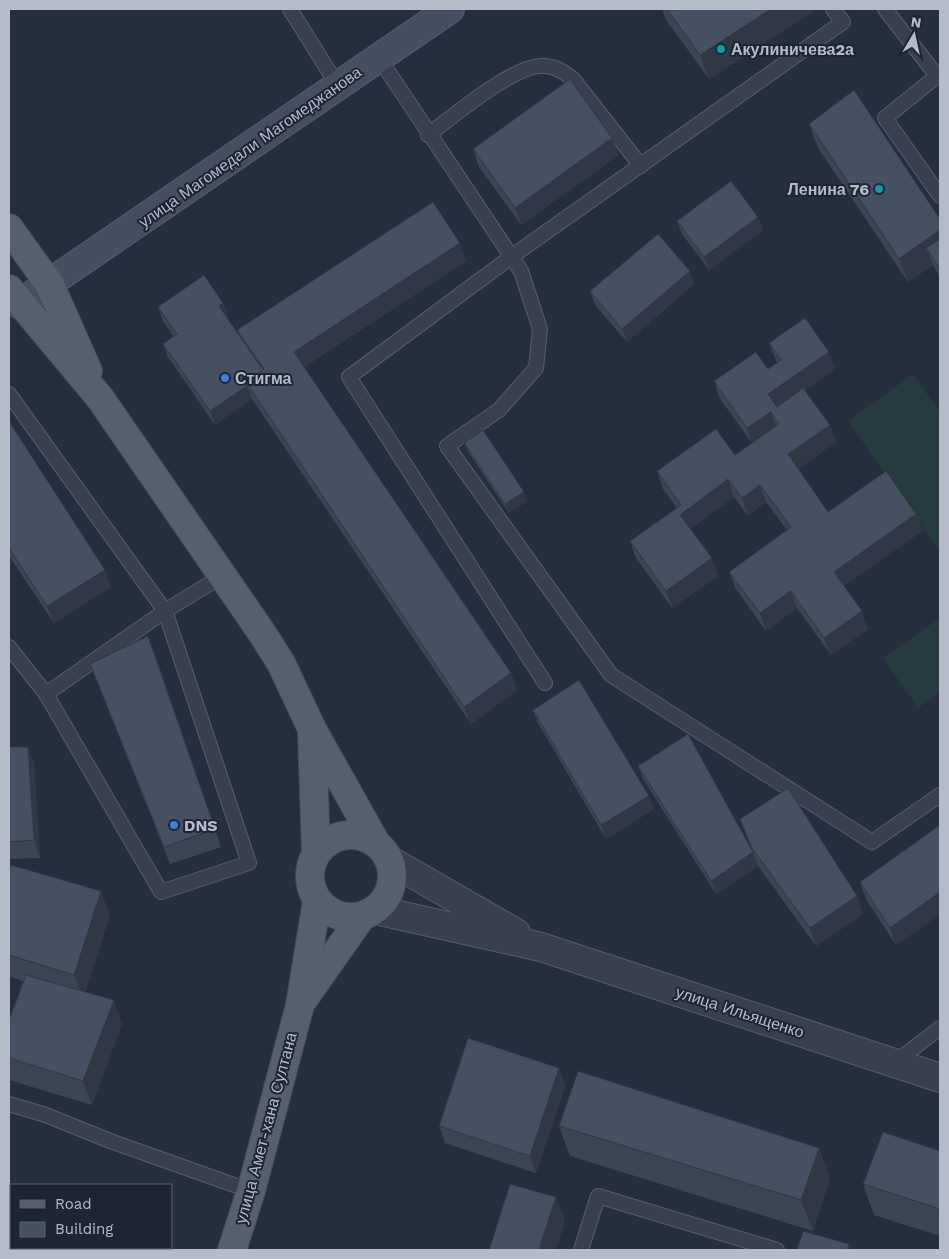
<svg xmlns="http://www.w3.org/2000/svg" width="949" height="1259" viewBox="0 0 949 1259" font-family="'Work Sans',sans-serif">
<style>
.garden{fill:#263b3f}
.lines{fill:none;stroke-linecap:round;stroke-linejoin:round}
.service-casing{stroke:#565e6c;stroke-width:16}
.minor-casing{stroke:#565e6c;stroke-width:30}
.secondary-casing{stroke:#565e6c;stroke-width:30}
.primary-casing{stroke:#414957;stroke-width:30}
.service{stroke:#38404e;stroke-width:14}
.minor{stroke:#38404e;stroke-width:28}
.secondary{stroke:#464f61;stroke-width:28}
.primary{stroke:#565f6e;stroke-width:28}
.wall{fill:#3b4554}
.shaded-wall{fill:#303845}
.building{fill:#455062;stroke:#303845}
.culture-dot{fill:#0f9aa8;stroke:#1d2533;stroke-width:2}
.shop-dot{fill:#3f7fe0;stroke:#1d2533;stroke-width:2}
.labels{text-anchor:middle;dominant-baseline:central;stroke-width:4;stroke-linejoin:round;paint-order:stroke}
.poi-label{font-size:16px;font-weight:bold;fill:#b4bbc9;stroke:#1d2533;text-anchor:start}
.street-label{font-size:16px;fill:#b4bbc9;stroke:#1d2533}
</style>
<rect width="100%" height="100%" fill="#242e3e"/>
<g class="garden">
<polygon points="913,374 940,412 940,552 848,421"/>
<polygon points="940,618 940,692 918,708 883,658"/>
</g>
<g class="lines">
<defs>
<g id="service">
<polyline points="290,9 338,86"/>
<polyline points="885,9 937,76 885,118 940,196"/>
<polyline points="379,58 521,271 540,329 536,368 499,410 447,446 611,675 872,842 940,795"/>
<path d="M428,135c25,-18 88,-73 118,-69 11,1 19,7 27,13l68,87"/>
<polyline points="9,394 165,611 249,863 161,892 46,694 165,611 222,576"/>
<polyline points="9,647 46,694"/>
<polyline points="545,683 349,377 511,257 843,22 833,9"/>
<polyline points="894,1063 940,1028"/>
<polyline points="9,1104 46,1115 110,1141 251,1191"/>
<polyline points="581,1250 598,1196 777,1250"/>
</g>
<g id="minor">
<polyline points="389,860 516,933"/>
<polyline points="376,910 541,947 940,1078"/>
</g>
<polyline id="secondary" points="19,304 450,9"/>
<g id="primary">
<polyline points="9,228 50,285 88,371"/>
<polyline points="9,289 100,398 262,633 281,663 312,729 376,843"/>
<polyline points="312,733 316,852"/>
<circle cx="351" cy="876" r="41"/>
<polyline points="303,1000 362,916"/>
<polyline points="232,1250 251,1191 300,1005 317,901"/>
</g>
</defs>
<use href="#service" class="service-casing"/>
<use href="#minor" class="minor-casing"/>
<use href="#secondary" class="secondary-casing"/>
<use href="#primary" class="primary-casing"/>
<use href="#service" class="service"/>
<use href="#minor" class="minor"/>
<use href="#secondary" class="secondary"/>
<use href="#primary" class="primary"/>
</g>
<g class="wall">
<polygon points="662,9 811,9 812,12 709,79 666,20"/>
<polygon points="809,124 940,219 940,277 933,265 908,282 818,148"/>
<polygon points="473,149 619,155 521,225 479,167"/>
<polygon points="758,217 763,230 709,270 682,234 677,221"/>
<polygon points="460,243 466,261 304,367 511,673 517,690 471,724 252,399 215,425 168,357 163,344 173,336 163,321 158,307 223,303 228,317 227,318 238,334 237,330"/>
<polygon points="694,284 627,342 595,305 590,291"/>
<polygon points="769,343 835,369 805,390 830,425 836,442 798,469 828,512 916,514 922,531 844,586 868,629 831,655 797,608 766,631 736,589 729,572 787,530 766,502 748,516 734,497 690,529 712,558 718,576 672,608 636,558 630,541 677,508 663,489 657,471 735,455 752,443 720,399 714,381 768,369 777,363 776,360"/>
<polygon points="9,421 111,587 54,623 9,556"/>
<polygon points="464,443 527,501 509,513 468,452"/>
<polygon points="155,654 221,847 170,864 90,664"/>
<polygon points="533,710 649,796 654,809 606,839 538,723"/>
<polygon points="9,747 28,747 34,764 40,858 9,859"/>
<polygon points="638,766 752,850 740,819 857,896 863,914 816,946 758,866 716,894 643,779"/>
<polygon points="940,825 940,914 896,945 866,899 860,882"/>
<polygon points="9,871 110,915 85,992 122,1024 92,1105 9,1080 9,1020 23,981 9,976"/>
<polygon points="559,1068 565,1086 536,1173 445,1143 439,1126"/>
<polygon points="559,1126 819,1148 830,1179 813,1231 570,1156"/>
<polygon points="940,1151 940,1236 874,1215 863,1184"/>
</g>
<g class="shaded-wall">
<polygon points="771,9 811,9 812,12 709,79 700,55"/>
<polygon points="612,138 619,155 521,225 515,208"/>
<polygon points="758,217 763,230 709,270 704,257"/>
<polygon points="940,230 940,260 926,248 933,265 908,282 899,259"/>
<polygon points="460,243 466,261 300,369 294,352"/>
<polygon points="690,271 694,284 627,342 622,329"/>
<polygon points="223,303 228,317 224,320 219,306"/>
<polygon points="829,352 835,369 775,412 768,394"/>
<polygon points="247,386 252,399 215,425 210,411"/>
<polygon points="771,412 777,429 753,446 747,428"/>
<polygon points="830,425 836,442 794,472 788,454"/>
<polygon points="728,479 734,497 686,532 680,515"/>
<polygon points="760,485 766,502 748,516 742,498"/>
<polygon points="524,492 527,501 509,513 505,504"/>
<polygon points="916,514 922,531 840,589 834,572"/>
<polygon points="712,558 718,576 672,608 666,591"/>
<polygon points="105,570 111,587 54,623 47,606"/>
<polygon points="791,591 797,608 766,631 760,613"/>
<polygon points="862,611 868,629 831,655 824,638"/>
<polygon points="511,673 517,690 471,724 464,707"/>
<polygon points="28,747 34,764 40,858 34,840"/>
<polygon points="649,796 654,809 606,839 601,825"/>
<polygon points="753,852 758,866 716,894 711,881"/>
<polygon points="101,891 110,915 83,999 74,975"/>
<polygon points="940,892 940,914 896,945 890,928"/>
<polygon points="857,896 863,914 816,946 810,928"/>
<polygon points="114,1000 122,1024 92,1105 83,1081"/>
<polygon points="559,1068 565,1086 536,1173 530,1156"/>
<polygon points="819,1148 830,1179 813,1231 801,1200"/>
<polygon points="556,1197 565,1221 556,1250 539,1250"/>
<polygon points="849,1244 852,1250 847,1250"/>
</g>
<g class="building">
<polygon points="667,9 771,9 700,55"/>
<polygon points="570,79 612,138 515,208 473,149"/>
<polygon points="854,90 940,219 940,230 899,259 809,124"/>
<polygon points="731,181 758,217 704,257 677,221"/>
<polygon points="433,202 460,243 294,352 511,673 464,707 246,382 264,369 237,330"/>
<polygon points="658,234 690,271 622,329 590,291"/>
<polygon points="940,239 940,269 926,248"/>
<polygon points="204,275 223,303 219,306 263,370 246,382 247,386 210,411 163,344 177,334 158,307"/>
<polygon points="805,318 829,352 768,394 777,407 803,388 830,425 788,454 828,512 886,471 916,514 834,572 862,611 824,638 791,591 760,613 729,572 791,527 760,485 742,498 728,479 680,515 712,558 666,591 630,541 681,505 657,471 716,429 735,455 779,424 771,412 747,428 714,381 756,352 768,369 781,360 769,343"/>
<polygon points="9,421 105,570 47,606 9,548"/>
<polygon points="483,430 524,492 505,504 464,443"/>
<polygon points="148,636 215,829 164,847 90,664"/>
<polygon points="579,680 649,796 601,825 533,710"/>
<polygon points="688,734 753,852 711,881 638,766"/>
<polygon points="9,747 28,747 34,840 9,842"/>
<polygon points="788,788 857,896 810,928 752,848 740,819"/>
<polygon points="940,825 940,892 890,928 860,882"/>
<polygon points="11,865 101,891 74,975 9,955 9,871"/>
<polygon points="26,975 114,1000 83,1081 9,1058 9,1020"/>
<polygon points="468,1038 559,1068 530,1156 439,1126"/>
<polygon points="578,1071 819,1148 801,1200 559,1126"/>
<polygon points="883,1132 940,1151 940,1209 863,1184"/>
<polygon points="510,1184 556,1197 539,1250 489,1250"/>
<polygon points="803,1231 849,1244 847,1250 797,1250"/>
</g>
<g class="culture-dot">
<circle cx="721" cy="49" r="5"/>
<circle cx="879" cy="189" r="5"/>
</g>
<g class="shop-dot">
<circle cx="225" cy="378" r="5"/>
<circle cx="174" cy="825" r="5"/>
</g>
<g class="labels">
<g class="poi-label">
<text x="731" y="49">Акулиничева2а</text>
<text x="869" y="189" text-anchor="end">Ленина 76</text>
<text x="235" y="378">Стигма</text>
<text x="184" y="825">DNS</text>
</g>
<g class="street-label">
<text transform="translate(250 147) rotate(-35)">улица Магомедали Магомеджанова</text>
<text transform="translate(740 1012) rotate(18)">улица Ильященко</text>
<text transform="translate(266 1128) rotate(-75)">улица Амет-хана Султана</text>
</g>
</g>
<rect width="949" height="1259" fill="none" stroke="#b4bbc9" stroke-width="20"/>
<rect x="10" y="1184" width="162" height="65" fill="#1d2533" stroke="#59616f"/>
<rect x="20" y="1200" width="25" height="8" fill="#565f6e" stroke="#59616f"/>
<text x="55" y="1209" font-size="15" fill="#b4bbc9">Road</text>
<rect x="20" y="1222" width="25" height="15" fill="#455062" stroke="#59616f"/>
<text x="55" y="1234" font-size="15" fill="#b4bbc9">Building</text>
<g transform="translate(914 35) rotate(9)" stroke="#1d2533" stroke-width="4" paint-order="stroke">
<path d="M0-4L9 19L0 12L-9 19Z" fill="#b4bbc9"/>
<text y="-8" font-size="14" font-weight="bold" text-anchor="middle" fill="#b4bbc9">N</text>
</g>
</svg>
